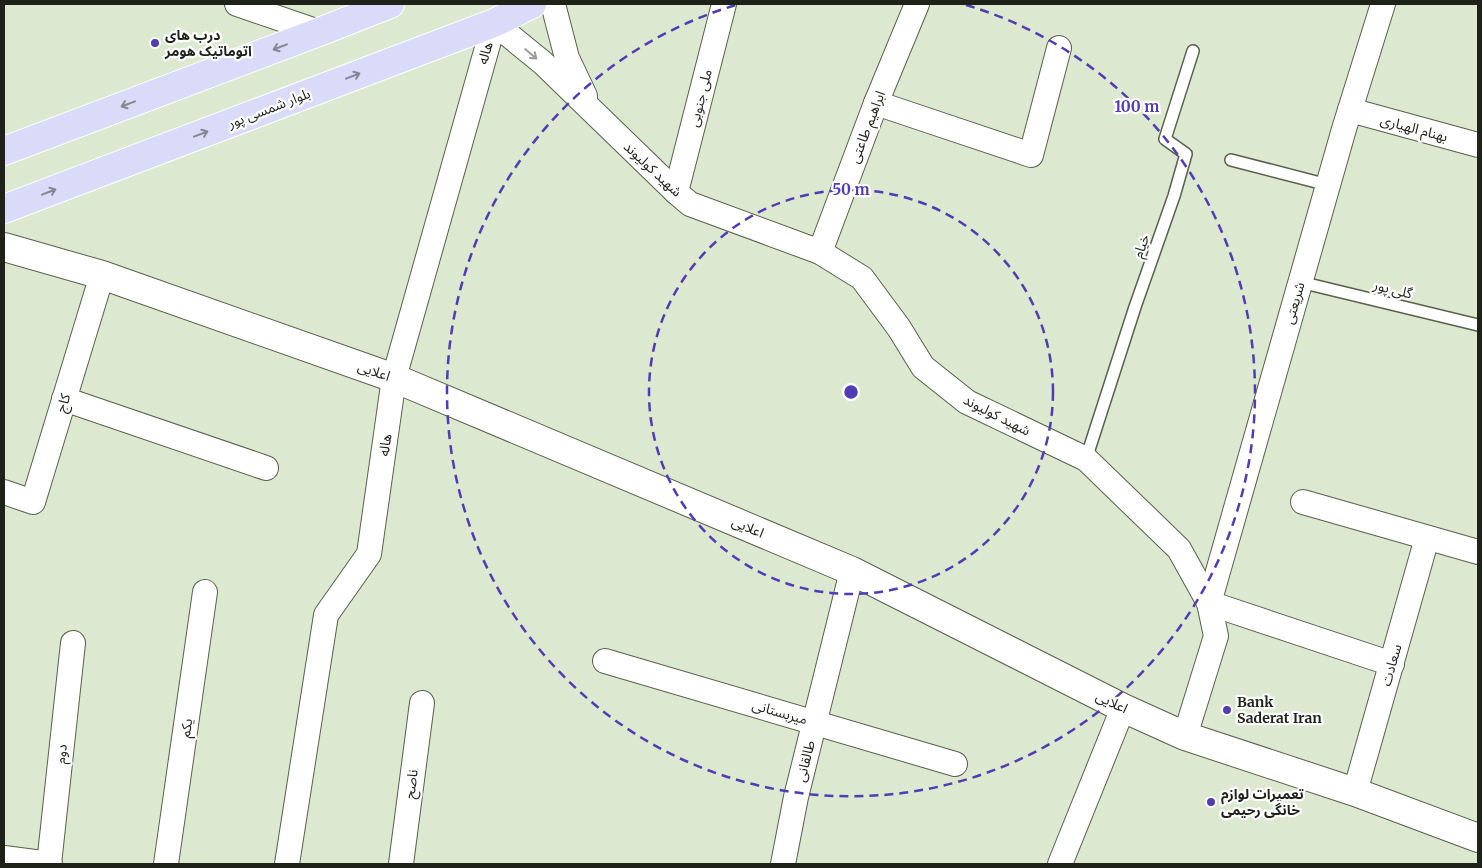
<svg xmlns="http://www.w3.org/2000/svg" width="1482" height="868" viewBox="0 0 1482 868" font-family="Merriweather,'Noto Sans Arabic',serif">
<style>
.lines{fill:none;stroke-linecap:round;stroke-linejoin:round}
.lane-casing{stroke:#58614c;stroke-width:14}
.street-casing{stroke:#58614c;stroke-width:26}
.secondary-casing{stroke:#58614c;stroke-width:30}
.primary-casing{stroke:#fff;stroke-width:30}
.lane{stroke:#fff;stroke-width:11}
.street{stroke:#fff;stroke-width:24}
.secondary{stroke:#fff;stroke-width:28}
.primary{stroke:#dadaf9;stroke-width:28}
.oneway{stroke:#858794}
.oneway2{stroke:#9a9c98}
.ring{fill:none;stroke:#503cb4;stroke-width:2.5;stroke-dasharray:9 6}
.poi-dot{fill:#503cb4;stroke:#fff;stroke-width:2}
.labels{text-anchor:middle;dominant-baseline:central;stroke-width:4.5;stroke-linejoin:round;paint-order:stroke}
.poi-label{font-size:14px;font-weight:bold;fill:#1e2219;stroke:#fff;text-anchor:start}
.street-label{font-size:14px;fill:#1e2219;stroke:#fff}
.centre{fill:#503cb4;stroke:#fff;stroke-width:2.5}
.ring-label{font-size:15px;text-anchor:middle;font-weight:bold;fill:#503cb4;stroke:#fff;stroke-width:4.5;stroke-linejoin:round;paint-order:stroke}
</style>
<rect width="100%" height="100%" fill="#dce8cf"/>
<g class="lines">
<defs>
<g id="lane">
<polyline points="1231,160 1328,185"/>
<polyline points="1300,282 1478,325"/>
<polyline points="1086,459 1135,307 1174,196 1186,154 1165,139 1193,51"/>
</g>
<g id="street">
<polyline points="237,4 319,32"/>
<polyline points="553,4 567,58 585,96"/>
<polyline points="1383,4 1344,129 1209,603 1392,664"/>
<polyline points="876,103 1031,155 1059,48"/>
<polyline points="1350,110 1478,145"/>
<polyline points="676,192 724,4"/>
<polyline points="820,252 876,103 917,4"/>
<polyline points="64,399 266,468"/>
<polyline points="4,492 33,502 102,275"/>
<polyline points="1303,502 1478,552"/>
<polyline points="605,661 955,764"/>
<polyline points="1355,792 1427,538"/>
<polyline points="4,858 50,864"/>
<polyline points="49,864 73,643"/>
<polyline points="166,864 205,592"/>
<polyline points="287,864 326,615 369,554 394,378 494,23 543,63 676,192 690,204 820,252 862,278 899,328 923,367 967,402 1086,459 1179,549 1209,603 1216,636 1185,736"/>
<polyline points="401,864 422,703"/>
<polyline points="783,864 796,797 852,571"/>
<polyline points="1060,864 1123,708"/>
</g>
<polyline id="secondary" points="4,247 102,275 394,378 852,571 1123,708 1185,736 1355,792 1478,838"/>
<g id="primary">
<polyline points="4,151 319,32 390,4"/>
<polyline points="4,209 494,23 532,4"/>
</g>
</defs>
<use href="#lane" class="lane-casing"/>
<use href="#street" class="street-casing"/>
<use href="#secondary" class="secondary-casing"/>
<use href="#primary" class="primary-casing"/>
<use href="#lane" class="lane"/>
<use href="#street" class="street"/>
<use href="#secondary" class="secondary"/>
<use href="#primary" class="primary"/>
</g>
<defs><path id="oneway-shaft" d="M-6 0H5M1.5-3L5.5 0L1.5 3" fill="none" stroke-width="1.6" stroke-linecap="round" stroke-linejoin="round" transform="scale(1.25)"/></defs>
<g class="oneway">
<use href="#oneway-shaft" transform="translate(280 47) rotate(159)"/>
<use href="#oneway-shaft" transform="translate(353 76) rotate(-21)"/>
<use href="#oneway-shaft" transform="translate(128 104) rotate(159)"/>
<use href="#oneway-shaft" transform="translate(201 134) rotate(-21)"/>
<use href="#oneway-shaft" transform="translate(49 192) rotate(-21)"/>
</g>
<use class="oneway2" href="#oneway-shaft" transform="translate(531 54) rotate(40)"/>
<g class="ring">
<circle cx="851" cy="392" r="202"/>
<path d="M966 5A404 404 0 1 1 736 5"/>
</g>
<g class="poi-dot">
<circle cx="155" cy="43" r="5"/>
<circle cx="1227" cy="710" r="5"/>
<circle cx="1211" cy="802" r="5"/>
</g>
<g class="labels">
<g class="poi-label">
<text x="165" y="35">درب های<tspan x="165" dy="16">اتوماتیک هومر</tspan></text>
<text x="1237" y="702">Bank<tspan x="1237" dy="16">Saderat Iran</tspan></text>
<text x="1221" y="794">تعمیرات لوازم<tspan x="1221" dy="16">خانگی رحیمی</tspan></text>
</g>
<g class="street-label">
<text transform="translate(485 53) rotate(-74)">هاله</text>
<text transform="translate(700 98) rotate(-76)">ملی جنوبی</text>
<text transform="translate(269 108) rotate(-21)">بلوار شمسی پور</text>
<text transform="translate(867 127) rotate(-69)">ابراهیم طاعتی</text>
<text transform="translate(1414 128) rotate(15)">بهنام الهیاری</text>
<text transform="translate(653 169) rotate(43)">شهید کولیوند</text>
<text transform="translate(1141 246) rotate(-71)">خیام</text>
<text transform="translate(1393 289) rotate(14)">گلی پور</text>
<text transform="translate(1294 303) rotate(-74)">شریعتی</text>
<text transform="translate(374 371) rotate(19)">اعلایی</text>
<text transform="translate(63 403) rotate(-73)">کاج</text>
<text transform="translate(997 415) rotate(27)">شهید کولیوند</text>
<text transform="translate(385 445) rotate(-82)">هاله</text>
<text transform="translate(748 527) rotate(23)">اعلایی</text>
<text transform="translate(1391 665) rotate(-74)">سعادت</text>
<text transform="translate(1112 702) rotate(26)">اعلایی</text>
<text transform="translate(780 712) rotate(16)">میربستانی</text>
<text transform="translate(186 728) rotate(-82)">یکم</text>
<text transform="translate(61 754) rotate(-84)">دوم</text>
<text transform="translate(805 761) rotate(-76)">طالقانی</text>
<text transform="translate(411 784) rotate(-83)">ناصح</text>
</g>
</g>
<circle cx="851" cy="392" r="8" class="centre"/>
<g class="ring-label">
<text x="1137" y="112">100 m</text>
<text x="851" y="195">50 m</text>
</g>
<rect width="1482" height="868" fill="none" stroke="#1e2219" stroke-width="10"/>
</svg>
